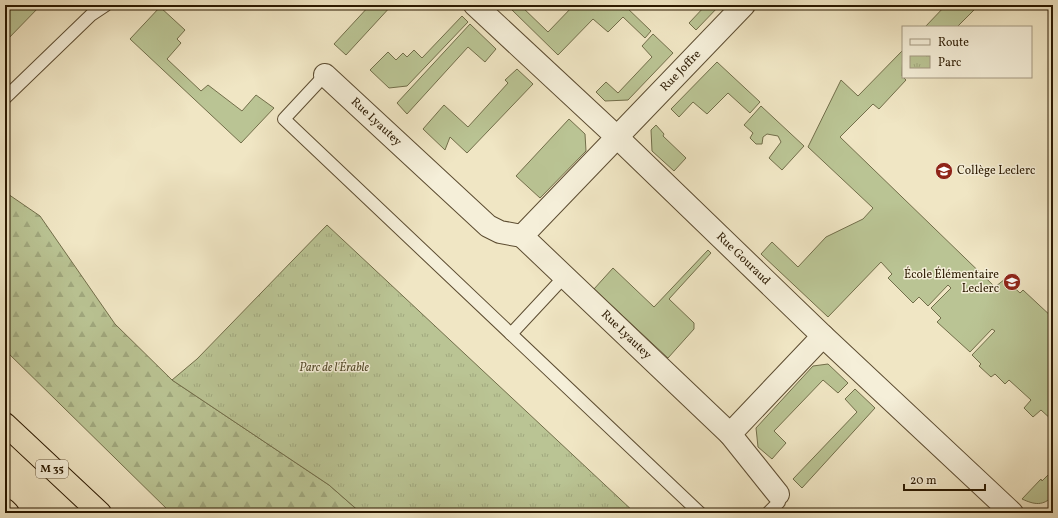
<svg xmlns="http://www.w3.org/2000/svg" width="1058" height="518" viewBox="0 0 1058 518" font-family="Vollkorn,serif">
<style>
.green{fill:#bac494;stroke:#726e4a}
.forest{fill:url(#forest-firs);stroke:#726e4a}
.park{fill:url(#park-tufts);stroke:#726e4a}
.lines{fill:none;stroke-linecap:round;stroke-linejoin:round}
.lane-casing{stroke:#5c4c31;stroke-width:14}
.street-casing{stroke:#5c4c31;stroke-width:24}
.highway-casing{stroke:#2b1900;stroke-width:24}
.lane{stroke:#f5efd9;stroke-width:12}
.street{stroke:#f5efd9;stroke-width:22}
.highway{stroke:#f0e6c4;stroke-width:22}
.labels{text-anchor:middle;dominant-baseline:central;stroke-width:3;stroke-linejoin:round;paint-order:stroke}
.shield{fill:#f5efd9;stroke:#685941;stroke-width:1}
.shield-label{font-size:11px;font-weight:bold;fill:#2b1900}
.street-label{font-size:12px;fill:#2b1900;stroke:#f5efd9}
.poi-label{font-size:12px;fill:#2b1900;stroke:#f5efd9;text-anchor:start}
.park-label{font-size:12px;font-style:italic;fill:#564c2c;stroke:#f5efd9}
</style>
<defs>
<pattern id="forest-firs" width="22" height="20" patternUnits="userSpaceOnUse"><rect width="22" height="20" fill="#bac494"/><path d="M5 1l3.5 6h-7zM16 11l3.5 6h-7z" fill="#a0a87e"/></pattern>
<pattern id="park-tufts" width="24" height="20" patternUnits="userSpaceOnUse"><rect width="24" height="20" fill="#bac494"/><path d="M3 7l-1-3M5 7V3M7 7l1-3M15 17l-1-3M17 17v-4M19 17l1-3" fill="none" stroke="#a0a87e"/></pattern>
</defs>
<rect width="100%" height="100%" fill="#f0e6c4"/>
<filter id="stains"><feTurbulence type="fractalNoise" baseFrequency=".005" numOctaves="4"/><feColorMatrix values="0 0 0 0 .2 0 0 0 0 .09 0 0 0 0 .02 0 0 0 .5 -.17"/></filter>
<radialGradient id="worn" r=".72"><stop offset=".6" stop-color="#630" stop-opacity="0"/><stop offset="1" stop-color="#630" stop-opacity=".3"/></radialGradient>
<g class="green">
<polygon points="5,5 41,5 5,42"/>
<polygon points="370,5 392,5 346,55 334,44"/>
<polygon points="515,5 520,5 548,32 574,5 624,5 651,31 645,38 623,17 608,32 593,19 558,55 511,9"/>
<polygon points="706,5 720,5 696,30 689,23"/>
<polygon points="946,5 979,5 957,27 925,27"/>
<polygon points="160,7 185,30 177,39 181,43 167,59 201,91 208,85 242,111 256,95 274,108 241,143 130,39"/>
<polygon points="462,16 468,22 407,86 389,88 370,70 388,52 396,60 403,53 407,57 414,50 422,58"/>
<polygon points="470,24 496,49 485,62 468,47 407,114 397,103"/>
<polygon points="653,34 673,53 628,100 605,101 596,92 606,82 618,93 652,57 642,46"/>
<polygon points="903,50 902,76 906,80 879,109 873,104 840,137 995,287 1005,279 1020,293 1023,290 1053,318 1053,421 1041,410 1033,417 1024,408 1031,400 1009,380 1005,384 995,374 991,377 979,366 981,364 972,355 995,331 992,329 970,352 937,322 941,318 931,308 951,288 948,285 928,306 919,297 913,303 888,278 892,274 881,262 828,317 761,254 772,242 798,267 826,237 863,219 873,208 808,147 841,80 858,96"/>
<polygon points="717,62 760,102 750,113 728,93 707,114 693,102 679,117 671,109"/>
<polygon points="517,69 533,84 467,153 450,137 445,150 423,129 444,105 468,127 508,83 505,80"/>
<polygon points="761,106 804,146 782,170 769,158 781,142 778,136 767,134 763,137 762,144 756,144 750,138 753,133 744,125"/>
<polygon points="569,119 585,134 586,151 540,198 516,176"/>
<polygon points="656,125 664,134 663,136 686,158 674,171 652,151 651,130"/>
<polygon points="708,250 711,253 669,299 694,323 694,329 668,358 594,289 613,268 654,307"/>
<polygon points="828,364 848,383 838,393 823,380 774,431 786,443 772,459 758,447 756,428 813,366"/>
<polygon points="855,389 875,408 802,488 793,479 857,412 845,399"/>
<path d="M1053,470v26c-10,10 -18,9 -31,3l19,-20 1,2z"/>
</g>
<polygon class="forest" points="5,192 40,216 115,324 172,380 329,485 361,513 171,513 5,350"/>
<polygon class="park" points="327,225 635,513 361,513 329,485 172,380 197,359"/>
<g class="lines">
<defs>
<g id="lane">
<polyline points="325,75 284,119 700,513"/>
<polyline points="5,98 91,15 106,5"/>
<polyline points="511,334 565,276"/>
<polyline points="768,513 779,502 778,494"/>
</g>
<g id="street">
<polyline points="475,5 618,138 823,336 1012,513"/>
<polyline points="744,5 522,236 730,434 823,336"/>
<polyline points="325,75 488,226 500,232 522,236"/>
<polyline points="730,434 778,494"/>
</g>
<g id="highway">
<polyline points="5,424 100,513"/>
<polyline points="5,510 8,513"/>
</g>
</defs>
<use href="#lane" class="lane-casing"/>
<use href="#street" class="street-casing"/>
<use href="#highway" class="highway-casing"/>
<use href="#lane" class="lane"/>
<use href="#street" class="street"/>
<use href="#highway" class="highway"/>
</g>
<defs>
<symbol id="school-disc" viewBox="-11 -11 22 22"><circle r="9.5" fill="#8f2418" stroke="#f5efd9"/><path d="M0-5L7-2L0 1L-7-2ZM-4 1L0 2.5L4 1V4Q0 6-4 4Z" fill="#fff"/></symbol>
</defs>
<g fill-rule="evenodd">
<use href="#school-disc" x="934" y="161" width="20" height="20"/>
<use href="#school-disc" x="1002" y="272" width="20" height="20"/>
</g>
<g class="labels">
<rect class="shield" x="36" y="460" width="32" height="18" rx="3"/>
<g class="shield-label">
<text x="52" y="469">M 35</text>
</g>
<g class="street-label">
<text transform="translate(681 71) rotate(-46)">Rue Joffre</text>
<text transform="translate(376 122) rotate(43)">Rue Lyautey</text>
<text transform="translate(743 259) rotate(44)">Rue Gouraud</text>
<text transform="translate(626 335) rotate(44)">Rue Lyautey</text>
</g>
<g class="poi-label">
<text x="957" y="171">Collège Leclerc</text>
<text x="999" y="275" text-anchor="end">École Élémentaire<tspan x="999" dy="14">Leclerc</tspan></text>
</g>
<g class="park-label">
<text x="334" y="368">Parc de l'Érable</text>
</g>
</g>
<rect width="1058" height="518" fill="none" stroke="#f0e6c4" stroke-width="20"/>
<rect x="6" y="6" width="1046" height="506" fill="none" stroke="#2b1900" stroke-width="2"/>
<rect x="10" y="10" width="1038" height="498" fill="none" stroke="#2b1900"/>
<rect x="902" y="26" width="130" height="52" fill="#f5efd9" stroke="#a49982"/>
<rect x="910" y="39" width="20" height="6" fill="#f5efd9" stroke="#a49982"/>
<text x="938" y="46" font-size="12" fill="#2b1900">Route</text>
<rect x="910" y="56" width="20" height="12" fill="url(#park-tufts)" stroke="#a49982"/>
<text x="938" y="66" font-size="12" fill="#2b1900">Parc</text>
<path d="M904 484v6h81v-6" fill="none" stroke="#2b1900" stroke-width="2"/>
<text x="910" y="484" font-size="12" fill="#2b1900" stroke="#f5efd9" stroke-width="3" paint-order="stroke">20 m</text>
<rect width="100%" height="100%" filter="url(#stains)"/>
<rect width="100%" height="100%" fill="url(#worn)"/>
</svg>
